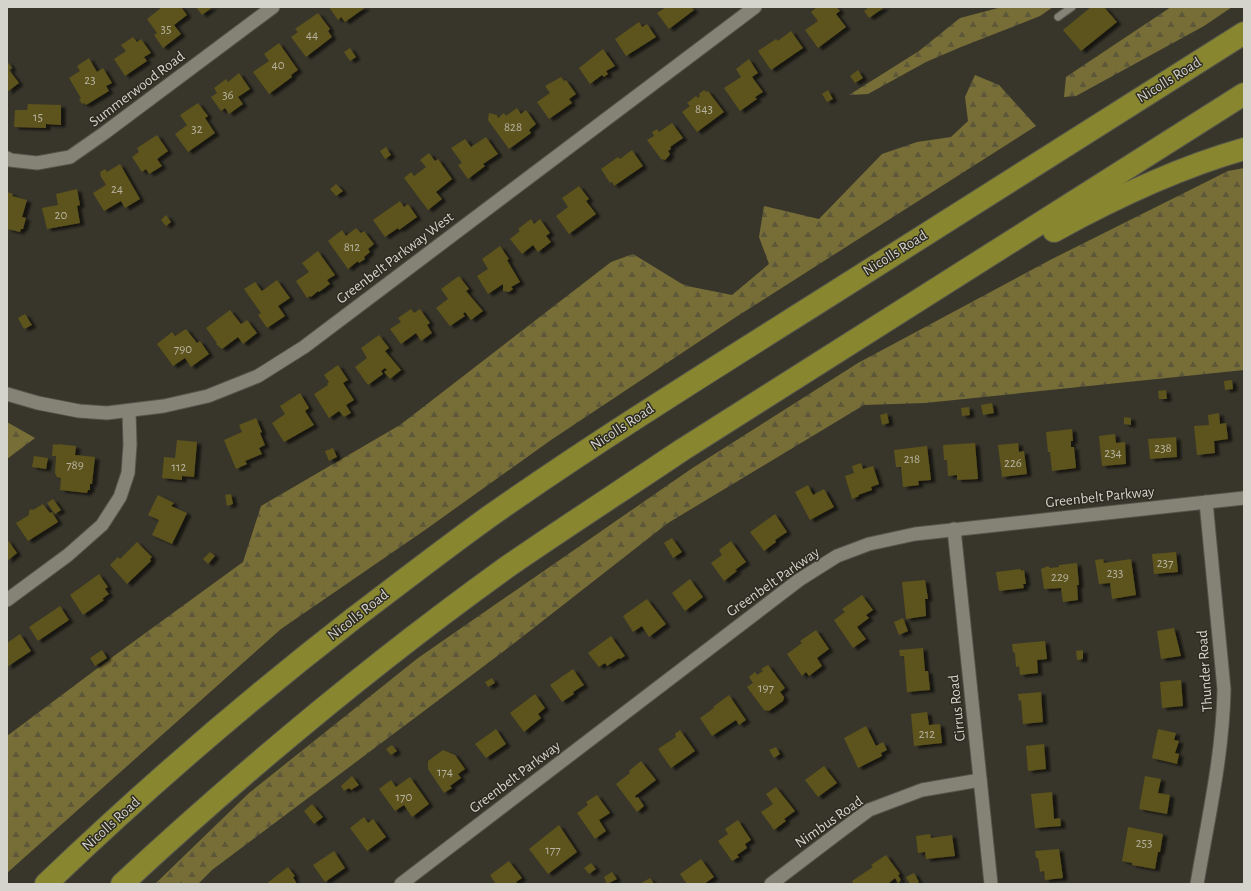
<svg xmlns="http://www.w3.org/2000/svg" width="1251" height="891" viewBox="0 0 1251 891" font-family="'Alegreya Sans',sans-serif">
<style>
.forest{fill:url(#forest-firs)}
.building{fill:#5d531b;filter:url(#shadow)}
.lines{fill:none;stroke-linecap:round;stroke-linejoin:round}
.service-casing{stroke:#55544a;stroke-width:9}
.minor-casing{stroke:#55544a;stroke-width:15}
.trunk-casing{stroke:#55544a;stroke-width:24}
.service{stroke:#858376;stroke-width:7}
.minor{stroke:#858376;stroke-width:13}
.trunk{stroke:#888730;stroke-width:22}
.labels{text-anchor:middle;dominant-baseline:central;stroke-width:3;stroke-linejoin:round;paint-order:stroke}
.number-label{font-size:13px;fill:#b6b3a0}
.street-label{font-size:15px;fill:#d4d3cc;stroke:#2e2c21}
</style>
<defs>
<pattern id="forest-firs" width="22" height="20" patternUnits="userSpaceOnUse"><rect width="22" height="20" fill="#776d37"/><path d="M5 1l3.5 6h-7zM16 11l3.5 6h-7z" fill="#5e583a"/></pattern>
<filter id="shadow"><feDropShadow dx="4.5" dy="2.5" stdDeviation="1" flood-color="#0009"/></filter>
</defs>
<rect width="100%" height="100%" fill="#38362b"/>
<g class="forest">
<polygon points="1002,7 1053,7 1040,16 961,47 926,62 868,94 849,95 919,51 960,18"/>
<polygon points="1171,7 1232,7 1204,26 1076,96 1064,97 1066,77"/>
<polygon points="975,75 999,85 1036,126 736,317 551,440 425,530 281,629 7,873 7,736 118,653 243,562 261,506 400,425 611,262 633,254 682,284 692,287 732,295 769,264 759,237 764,206 819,219 882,154 917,142 951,137 968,121 965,97"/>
<polygon points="1244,168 1244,370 925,403 864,405 668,523 504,651 212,870 198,884 155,884 249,793 418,658 691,469 858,363 1052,259 1228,171"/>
<polygon points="7,422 35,438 7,459"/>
</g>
<g class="building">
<polygon points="162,7 181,7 187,15 174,25 181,34 163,48 154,35 157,33 147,19"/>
<polygon points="196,7 213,7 202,15"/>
<polygon points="329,7 366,7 345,22 341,17 338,20"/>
<polygon points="666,7 691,7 694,10 669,29 657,13"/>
<polygon points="817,7 836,7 840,11 836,14 846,27 818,48 805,30 818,21 811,12"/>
<polygon points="869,7 885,7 869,18 864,11"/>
<polygon points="1091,7 1104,7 1117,22 1081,51 1063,30"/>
<polygon points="318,13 330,29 328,31 332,37 306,57 291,37 298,32 295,29"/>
<polygon points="639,22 642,27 647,24 656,37 626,56 615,39"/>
<polygon points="791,31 803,48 771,70 758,51 776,39 778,41 779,40"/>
<polygon points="133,37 137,42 141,39 151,53 144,57 147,61 125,76 114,59 126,51 121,45"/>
<polygon points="279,43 298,70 291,75 292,77 269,94 253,72 269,61 264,54"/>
<polygon points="350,48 356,57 350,61 344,52"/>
<polygon points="603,49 615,66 606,71 608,74 604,77 602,75 590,84 579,68"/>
<polygon points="89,58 97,72 103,68 112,83 106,86 109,91 86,105 84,103 82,104 79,99 81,98 69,78 80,71 77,66"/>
<polygon points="749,59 758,73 752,77 763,92 755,97 757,99 740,111 724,88 741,77 736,69"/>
<polygon points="7,61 12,68 9,70 19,83 7,92"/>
<polygon points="858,70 863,78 855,83 850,76"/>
<polygon points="239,73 250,89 238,97 243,104 229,114 225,108 221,111 211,97 217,93 214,88 226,79 228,82"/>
<polygon points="561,77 564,81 566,80 576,94 569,99 572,103 549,119 537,102 550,93 545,86"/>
<polygon points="704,90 706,92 708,91 724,112 697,132 682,112 690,106 687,103 696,96 698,98 700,96 699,94"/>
<polygon points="828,90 833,99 827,102 822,94"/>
<polygon points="198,103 208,116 205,118 215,133 188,152 175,134 187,125 180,115"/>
<polygon points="28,104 61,105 61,125 46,124 46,128 14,127 15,110 27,110"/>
<polygon points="517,108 521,114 526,110 536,124 529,130 531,133 509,149 488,120 489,113 497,115 498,118 504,113 506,116"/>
<polygon points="672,123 683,138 670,147 671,149 668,151 670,154 668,157 665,160 661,159 647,140 654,136 652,132 657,129 659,132"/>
<polygon points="157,135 168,151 157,159 162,166 149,174 146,169 142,172 132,157 139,152 137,148"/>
<polygon points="486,137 498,154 483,164 485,166 468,179 458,165 462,163 451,148 465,139 471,147"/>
<polygon points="386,147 391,155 385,159 380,151"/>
<polygon points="632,150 643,166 614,186 612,182 610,183 601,169 618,157 620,159"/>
<polygon points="429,153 435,161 438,159 452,179 436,192 442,199 428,210 404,178 411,172 414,176 426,167 420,160"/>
<polygon points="120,164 140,199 125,208 121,201 104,211 93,193 106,185 100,175 101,174 100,172 105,169 107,172"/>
<polygon points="336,184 343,191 336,196 330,189"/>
<polygon points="579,186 589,199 586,201 596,214 569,234 556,216 568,207 562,198"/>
<polygon points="77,189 80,205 77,206 80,223 47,229 42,208 58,205 56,194"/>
<polygon points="7,192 13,194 12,196 27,200 22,217 26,218 23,229 21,229 20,232 7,229"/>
<polygon points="400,201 404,207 408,204 417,217 399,230 398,228 385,237 373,220"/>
<polygon points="166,215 171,222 166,226 161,220"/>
<polygon points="531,219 534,224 540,219 550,233 546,236 551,242 538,252 533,245 522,254 510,239 520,231 518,229"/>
<polygon points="356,228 361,233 364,231 374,244 368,249 370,252 364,257 365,259 359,263 358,261 348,269 328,241 342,230 346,236"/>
<polygon points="500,246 509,259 507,260 520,282 511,287 513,289 509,292 503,291 503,284 488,294 477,276 488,269 482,259"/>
<polygon points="318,251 335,275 327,280 330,284 319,292 318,291 311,297 310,296 307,298 296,281 309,272 302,263"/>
<polygon points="459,276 469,289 466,291 483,311 471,320 465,312 463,314 465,316 450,326 436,308 448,299 441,289"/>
<polygon points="277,280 290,298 278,306 285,316 267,328 258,315 261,313 244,289 255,282 262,291"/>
<polygon points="411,309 414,313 420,309 430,323 427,325 432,333 421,341 416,333 401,344 390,329 401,322 398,318"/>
<polygon points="230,310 241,324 247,320 257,333 243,344 238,337 222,349 216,344 217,343 206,328"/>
<polygon points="25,314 32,325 24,329 18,318"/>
<polygon points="186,329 197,343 200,341 209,354 191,367 185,358 173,366 157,344 172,332 175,336"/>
<polygon points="379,335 389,348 385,351 401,370 390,379 384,372 387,370 385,368 381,371 383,374 368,385 355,367 367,358 361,348"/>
<polygon points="338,365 348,380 343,383 354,400 346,405 351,413 344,417 339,411 329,418 314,394 328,385 327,384 329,382 324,375"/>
<polygon points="1232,380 1233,389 1225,390 1224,381"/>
<polygon points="1166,390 1167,399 1159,399 1158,391"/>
<polygon points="300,393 309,408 305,411 314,425 284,442 272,423 285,414 280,406"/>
<polygon points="992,403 994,413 983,415 981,405"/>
<polygon points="969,407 970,415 962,416 961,408"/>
<polygon points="887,413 889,423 882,425 880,415"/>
<polygon points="1219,413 1220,424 1226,423 1228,439 1214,441 1215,453 1197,455 1194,426 1209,425 1208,415"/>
<polygon points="1124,417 1131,418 1131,425 1124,424"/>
<polygon points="256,418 262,432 260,433 265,445 259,448 262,454 245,461 247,464 236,469 224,440 242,432 239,425"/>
<polygon points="1072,429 1073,441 1071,441 1071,447 1074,447 1076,468 1052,471 1050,452 1048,452 1046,432"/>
<polygon points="1115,434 1116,443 1125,442 1126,464 1102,466 1099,436"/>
<polygon points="1176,437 1177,457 1150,459 1148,439"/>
<polygon points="177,440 197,442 194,477 182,476 182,480 162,478 164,457 175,458"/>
<polygon points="975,443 978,479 957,480 957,475 948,476 947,460 944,460 943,445"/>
<polygon points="1018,443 1019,452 1024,451 1027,474 1002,477 998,445"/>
<polygon points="53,444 57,445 58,444 76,446 75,455 95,457 92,484 90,484 90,490 88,490 87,493 60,490 61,478 57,477 55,473 56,456 52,456"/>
<polygon points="927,446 931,480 918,481 919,485 903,487 901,467 896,467 894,450"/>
<polygon points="333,448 337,457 329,461 325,451"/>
<polygon points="34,456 48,458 46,469 32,467"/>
<polygon points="861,463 863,469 873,466 879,484 871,487 872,490 858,495 859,496 852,499 845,476 854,473 852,466"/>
<polygon points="808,485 813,495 824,489 834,507 810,520 795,492"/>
<polygon points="231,494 233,504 227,506 225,495"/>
<polygon points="158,495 174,503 171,506 187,513 172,544 152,535 159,520 148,515"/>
<polygon points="53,499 61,510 55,514 47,503"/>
<polygon points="43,504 50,513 52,512 58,522 28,541 16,523 29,515 29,511 31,509 33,510"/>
<polygon points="775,514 787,532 775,540 776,542 764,551 750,532"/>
<polygon points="672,538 682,552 673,558 664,543"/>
<polygon points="7,539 17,553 7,561"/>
<polygon points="731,541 746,562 735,570 737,571 724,581 711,563 722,555 719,550"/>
<polygon points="137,542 152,557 150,559 151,561 127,584 110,565 118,557 120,559"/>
<polygon points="210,552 215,556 208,564 203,559"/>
<polygon points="1176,552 1178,572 1154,574 1152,554"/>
<polygon points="1103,559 1104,563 1131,559 1136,595 1112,599 1110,583 1099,584 1095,560"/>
<polygon points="1077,563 1079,585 1077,585 1078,600 1063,602 1061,588 1044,589 1041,569 1048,566 1050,568 1059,567 1059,565"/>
<polygon points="1021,569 1021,571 1024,570 1026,584 1023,584 1024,588 999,591 996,572"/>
<polygon points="99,574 108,587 105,589 109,594 102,599 104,600 83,615 70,595"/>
<polygon points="690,579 703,597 685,611 672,593"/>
<polygon points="925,580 928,599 925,599 926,616 906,619 902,582"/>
<polygon points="862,595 873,610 866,615 869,618 857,627 866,639 853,648 834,620 845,612 842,609"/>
<polygon points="647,599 666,624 649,637 642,626 633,632 623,616"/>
<polygon points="60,606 69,620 38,641 29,627"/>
<polygon points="903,618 908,631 899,635 894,622"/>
<polygon points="1174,628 1181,656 1161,659 1157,631"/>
<polygon points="816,630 829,649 817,658 822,666 809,676 806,672 802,676 787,654 802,643 800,641"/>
<polygon points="20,634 31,651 7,667 7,643"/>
<polygon points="611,636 625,656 620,659 619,658 607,666 605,663 599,667 588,653"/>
<polygon points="1045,641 1047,659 1037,660 1038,673 1020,675 1019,666 1016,667 1015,653 1013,652 1012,644"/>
<polygon points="923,648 925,671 928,671 930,690 907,692 904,656 900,656 899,650"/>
<polygon points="102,650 107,658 95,666 90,658"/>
<polygon points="1083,650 1083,659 1077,660 1076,651"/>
<polygon points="768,665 785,688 780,692 784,697 783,701 769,711 764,710 747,687 753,683 749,677 755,672 757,675 763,671 761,669"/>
<polygon points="573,669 584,685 573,692 574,694 562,702 550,685"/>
<polygon points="492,678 495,683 488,687 485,682"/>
<polygon points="1181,680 1183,706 1162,708 1160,682"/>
<polygon points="1041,692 1043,722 1023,724 1021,700 1019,701 1018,694"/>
<polygon points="535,694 545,708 538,714 541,718 524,732 510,713"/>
<polygon points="729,695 746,720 739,725 736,720 712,736 700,718 714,708 713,707"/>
<polygon points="927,712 929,725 940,724 942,743 914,746 911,714"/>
<polygon points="866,726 876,746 883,742 887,750 881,753 882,756 858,768 844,738"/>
<polygon points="496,729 506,744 486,758 475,744"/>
<polygon points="1158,729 1176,733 1174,740 1179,741 1175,753 1179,754 1177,764 1152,758"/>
<polygon points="680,730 695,751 671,768 658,749 676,737 675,734"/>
<polygon points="1044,744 1046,769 1028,771 1026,746"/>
<polygon points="392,745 397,751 391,755 386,749"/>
<polygon points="776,747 780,754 774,758 769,750"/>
<polygon points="443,750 455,755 465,769 458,774 461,778 450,786 452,788 444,793 428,769 428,761"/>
<polygon points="641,761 656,780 635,796 636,798 638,797 644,806 637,812 616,784 630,773 629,771"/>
<polygon points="824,766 837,783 818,797 805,780"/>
<polygon points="352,776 359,785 351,790 349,788 344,791 341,786"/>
<polygon points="1145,776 1161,779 1158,793 1170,795 1167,814 1139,809"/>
<polygon points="410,777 429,804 412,817 404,805 395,811 379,789 391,780 396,787"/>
<polygon points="776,787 795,811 784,819 786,821 774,830 761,812 773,804 766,794"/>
<polygon points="1052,792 1054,819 1060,818 1061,826 1035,828 1031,794"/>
<polygon points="597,795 610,813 599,820 606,831 595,839 577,813 588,805 586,802"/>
<polygon points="312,804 323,817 314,824 304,811"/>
<polygon points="364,817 368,823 373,819 386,837 367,851 350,828"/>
<polygon points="738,820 751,840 745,844 747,848 737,855 739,857 732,861 718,841 728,834 725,829"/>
<polygon points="559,825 577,852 548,874 529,849"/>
<polygon points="1128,827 1163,834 1160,852 1158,852 1155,869 1132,865 1132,863 1122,861"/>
<polygon points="930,834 931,838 952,835 955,856 926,859 925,852 918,853 916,836"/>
<polygon points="1059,849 1063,878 1045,880 1044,871 1040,872 1038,858 1036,858 1035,851"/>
<polygon points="334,851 345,868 325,882 313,865"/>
<polygon points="886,855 900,874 898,875 901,880 898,883 895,878 889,883 890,884 854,884 852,881 873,867 871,865"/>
<polygon points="701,859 714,877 704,884 687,884 680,874"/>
<polygon points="509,861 522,878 516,882 518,884 496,884 490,875"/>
<polygon points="591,863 596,869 589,874 584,868"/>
<polygon points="288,867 295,876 293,877 297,884 266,884"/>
<polygon points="612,872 617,879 607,884 604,877"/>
<polygon points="914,873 919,882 916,884 910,884 906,877"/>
<polygon points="650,878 654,884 640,884"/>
</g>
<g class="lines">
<defs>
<polyline id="service" points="1058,17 1072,7"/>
<g id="minor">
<polyline points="7,158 10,160 37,163 70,157 103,134 273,7"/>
<polyline points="7,394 38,403 79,411 107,413 164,406 208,396 258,376 304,347 755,7"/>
<polyline points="954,529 991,884"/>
<polyline points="7,600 68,555 102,525 120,497 128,473 130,445 129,411"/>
<polyline points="401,884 799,580 837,556 869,544 915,534 1244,498"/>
<polyline points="771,884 838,833 869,810 922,790 980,780"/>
<path d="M1197,884c11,-65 26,-130 27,-195l-18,-187"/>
</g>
<g id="trunk">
<path d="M1054,231c60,-33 123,-63 190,-82"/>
<path d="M46,884c98,-94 201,-183 308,-266 45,-34 90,-69 136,-102 107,-75 218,-144 329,-214 141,-90 283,-179 425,-269"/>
<path d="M122,884c122,-113 250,-220 385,-317 58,-40 117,-78 175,-117l562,-356"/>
</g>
</defs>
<use href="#service" class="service-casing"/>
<use href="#minor" class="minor-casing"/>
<use href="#trunk" class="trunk-casing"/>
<use href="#service" class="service"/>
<use href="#minor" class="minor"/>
<use href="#trunk" class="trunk"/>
</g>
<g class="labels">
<g class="number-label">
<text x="166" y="29">35</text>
<text x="312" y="35">44</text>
<text x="278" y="65">40</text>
<text x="90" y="80">23</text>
<text x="228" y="95">36</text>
<text x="704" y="109">843</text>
<text x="38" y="117">15</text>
<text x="513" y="127">828</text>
<text x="197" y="129">32</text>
<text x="117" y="189">24</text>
<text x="61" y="215">20</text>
<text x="352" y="247">812</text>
<text x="183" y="349">790</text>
<text x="1163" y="448">238</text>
<text x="1113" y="453">234</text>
<text x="912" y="459">218</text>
<text x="1013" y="463">226</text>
<text x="75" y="465">789</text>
<text x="179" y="467">112</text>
<text x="1165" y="563">237</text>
<text x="1115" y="573">233</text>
<text x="1060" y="577">229</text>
<text x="766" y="688">197</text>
<text x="927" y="734">212</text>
<text x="445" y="772">174</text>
<text x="404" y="797">170</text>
<text x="1144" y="843">253</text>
<text x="553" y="850">177</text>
</g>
<g class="street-label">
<text transform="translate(1169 80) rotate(-32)">Nicolls Road</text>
<text transform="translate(137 89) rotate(-37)">Summerwood Road</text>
<text transform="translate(895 253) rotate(-32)">Nicolls Road</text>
<text transform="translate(395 258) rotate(-37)">Greenbelt Parkway West</text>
<text transform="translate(622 427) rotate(-33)">Nicolls Road</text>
<text transform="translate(1100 497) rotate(-6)">Greenbelt Parkway</text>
<text transform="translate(773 582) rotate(-35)">Greenbelt Parkway</text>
<text transform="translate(358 615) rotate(-38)">Nicolls Road</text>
<text transform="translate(1205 671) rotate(-94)">Thunder Road</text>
<text transform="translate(957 708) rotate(-96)">Cirrus Road</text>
<text transform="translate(515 777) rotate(-37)">Greenbelt Parkway</text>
<text transform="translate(829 822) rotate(-35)">Nimbus Road</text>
<text transform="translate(111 824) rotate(-42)">Nicolls Road</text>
</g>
</g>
<rect width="1251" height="891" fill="none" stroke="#d4d3cc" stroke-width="16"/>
</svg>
